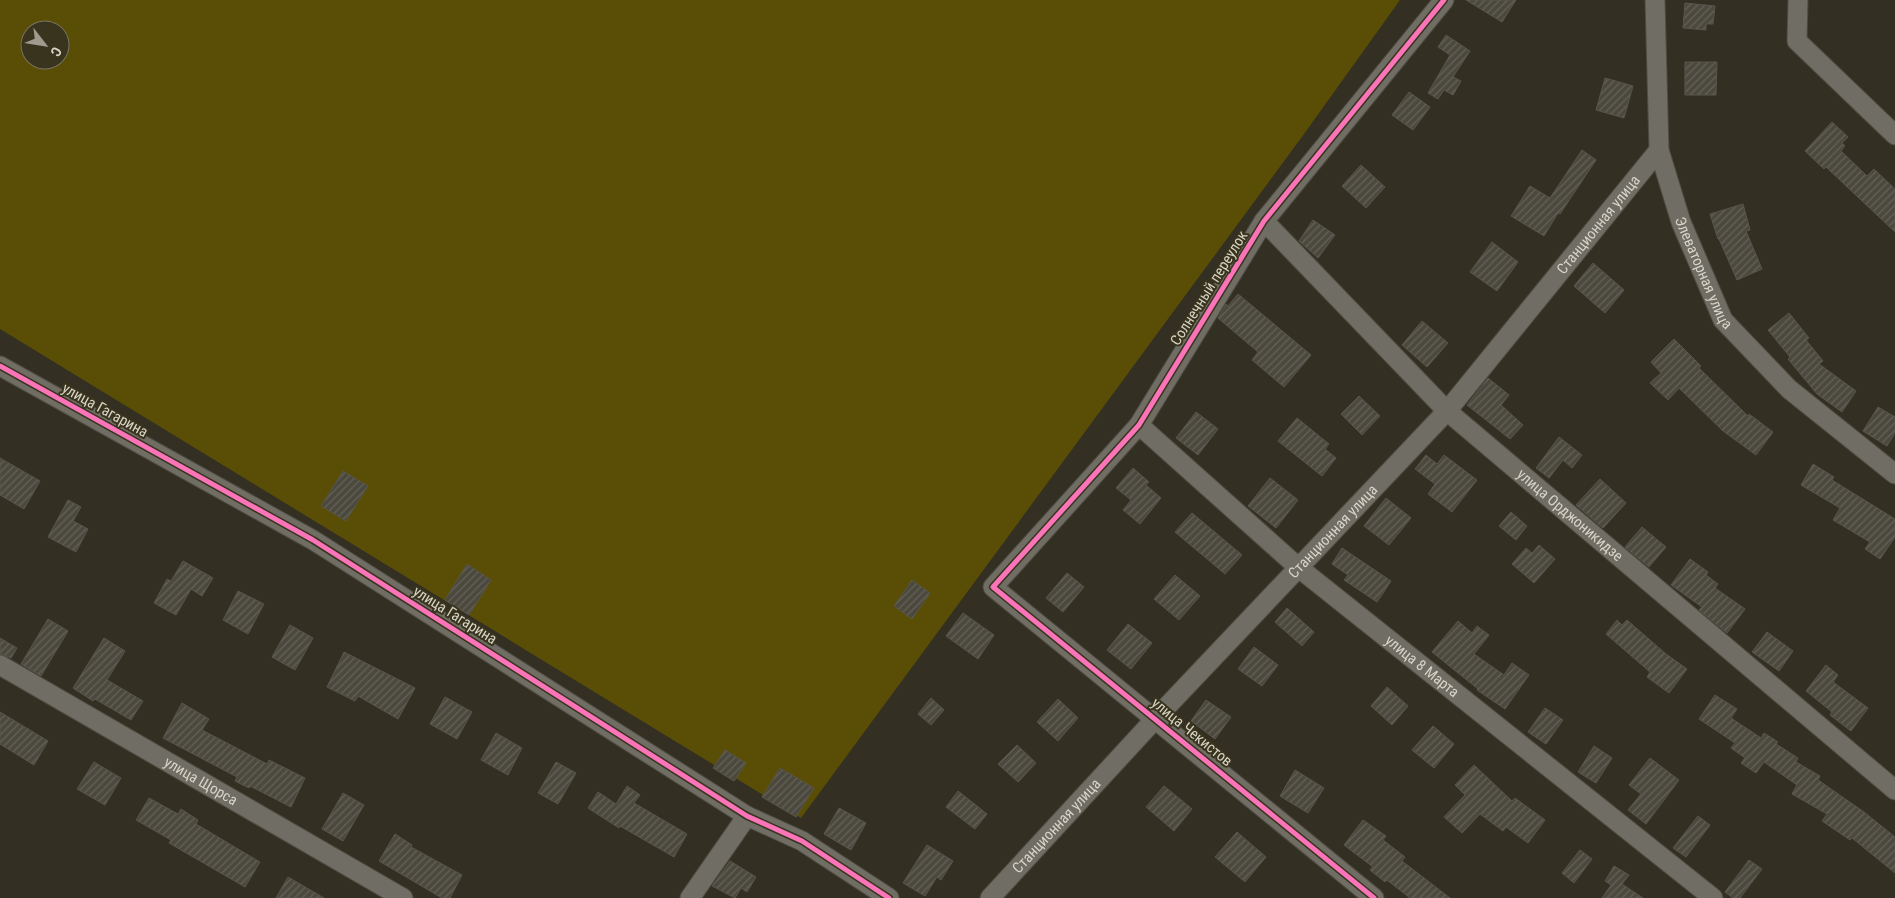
<svg xmlns="http://www.w3.org/2000/svg" width="1895" height="898" viewBox="0 0 1895 898" font-family="'Roboto Condensed',sans-serif">
<style>
.green{fill:#5a4d05;fill-rule:evenodd}
.building{fill:url(#building-hatch);stroke:#58554b}
.lines{fill:none;stroke-linecap:round;stroke-linejoin:round}
.minor-casing{stroke:#4f4c41;stroke-width:21}
.minor{stroke:#6f6d64;stroke-width:19}
.cycleway-casing{stroke:#39341d;stroke-width:8}
.cycleway{stroke:#fb73b8;stroke-width:5}
.labels{text-anchor:middle;dominant-baseline:central;stroke-width:4;stroke-linejoin:round;paint-order:stroke}
.street-label{font-size:15px;fill:#d8d4c7;stroke:#39341d}
</style>
<defs>
<pattern id="building-hatch" width="6" height="6" patternUnits="userSpaceOnUse" patternTransform="scale(1.25)"><rect width="6" height="6" fill="#4b493e"/><path d="M-1 1l2-2M0 6l6-6M5 7l2-2" fill="none" stroke="#646258"/></pattern>
</defs>
<rect width="100%" height="100%" fill="#333023"/>
<path class="green" d="M0,0h1400l-96,134 -503,684 -801,-489zM30,30h30v30h-30z"/>
<g class="building">
<polygon points="1466,0 1516,0 1502,22"/>
<polygon points="1685,3 1715,6 1713,24 1706,24 1706,30 1683,28"/>
<polygon points="1446,35 1470,51 1453,77 1461,81 1453,95 1444,90 1438,99 1428,93 1450,55 1438,47"/>
<polygon points="1685,62 1717,62 1716,95 1685,95"/>
<polygon points="1605,78 1633,86 1624,118 1596,110"/>
<polygon points="1409,92 1430,107 1413,130 1392,115"/>
<polygon points="1832,122 1848,137 1842,143 1845,146 1841,151 1867,176 1874,169 1895,189 1895,232 1826,167 1824,169 1805,151"/>
<polygon points="1582,150 1596,160 1560,214 1558,213 1544,236 1511,216 1530,186 1550,198"/>
<polygon points="1361,165 1385,187 1366,208 1342,186"/>
<polygon points="1743,204 1750,230 1746,231 1762,269 1737,280 1719,239 1718,239 1710,214"/>
<polygon points="1313,220 1335,235 1318,258 1299,241"/>
<polygon points="1492,242 1518,262 1497,291 1470,272"/>
<polygon points="1593,263 1624,290 1605,313 1574,286"/>
<polygon points="1238,294 1311,355 1284,387 1252,360 1258,352 1218,318 1226,304 1228,306"/>
<polygon points="1789,313 1809,338 1806,340 1823,361 1819,364 1856,391 1842,412 1817,394 1788,359 1790,357 1768,330"/>
<polygon points="1422,321 1448,343 1427,367 1402,345"/>
<polygon points="1674,339 1701,366 1699,368 1748,416 1749,414 1773,432 1756,455 1723,431 1679,388 1668,400 1650,383 1661,373 1651,362"/>
<polygon points="1488,378 1509,395 1501,405 1523,425 1510,439 1467,405"/>
<polygon points="1359,396 1380,416 1362,435 1341,414"/>
<polygon points="1878,407 1895,417 1895,433 1887,446 1863,431"/>
<polygon points="1196,412 1218,429 1198,455 1176,438"/>
<polygon points="1297,418 1329,444 1325,449 1336,458 1322,476 1278,441"/>
<polygon points="1559,437 1582,455 1572,468 1563,460 1549,478 1536,468"/>
<polygon points="1426,455 1437,464 1444,455 1477,480 1452,512 1428,494 1435,484 1415,469"/>
<polygon points="0,458 40,481 24,509 0,495"/>
<polygon points="1813,464 1834,477 1832,480 1895,519 1895,537 1880,559 1865,549 1870,542 1833,520 1840,508 1801,485"/>
<polygon points="1133,468 1149,482 1146,485 1161,498 1140,524 1123,510 1131,500 1116,488"/>
<polygon points="343,471 368,486 346,521 321,506"/>
<polygon points="1270,478 1298,500 1276,528 1248,506"/>
<polygon points="1600,479 1626,503 1603,528 1576,505"/>
<polygon points="1386,498 1411,518 1389,545 1364,526"/>
<polygon points="68,500 81,507 73,521 88,529 76,552 48,537"/>
<polygon points="1511,512 1527,526 1516,540 1499,526"/>
<polygon points="1192,513 1242,555 1225,574 1175,532"/>
<polygon points="1642,527 1666,547 1649,567 1625,547"/>
<polygon points="1539,545 1555,559 1534,583 1512,564 1526,548 1532,553"/>
<polygon points="1342,548 1391,581 1377,602 1344,580 1348,575 1332,564"/>
<polygon points="1690,559 1708,572 1706,575 1718,584 1715,588 1745,609 1727,633 1699,610 1702,607 1671,585"/>
<polygon points="183,561 213,578 202,596 191,589 176,615 154,603 167,579 171,581"/>
<polygon points="467,564 491,580 469,615 445,600"/>
<polygon points="1067,573 1084,587 1063,612 1046,598"/>
<polygon points="1175,575 1200,596 1179,620 1154,599"/>
<polygon points="912,580 930,593 912,619 894,606"/>
<polygon points="238,591 264,604 248,634 223,620"/>
<polygon points="1287,608 1314,632 1302,646 1275,622"/>
<polygon points="963,613 994,635 978,659 946,636"/>
<polygon points="48,619 68,631 41,676 21,664"/>
<polygon points="1617,620 1622,625 1627,620 1666,654 1687,669 1669,693 1647,677 1650,672 1606,634"/>
<polygon points="1458,621 1472,633 1477,626 1489,635 1474,654 1504,675 1512,663 1529,675 1505,709 1477,690 1478,689 1432,652"/>
<polygon points="1128,624 1152,643 1131,669 1107,650"/>
<polygon points="290,625 313,638 295,670 272,657"/>
<polygon points="1767,632 1793,651 1779,671 1752,652"/>
<polygon points="0,638 17,648 11,658 0,654"/>
<polygon points="104,638 125,651 107,680 143,701 131,720 95,699 93,701 73,688"/>
<polygon points="1254,647 1278,665 1262,686 1238,669"/>
<polygon points="344,652 415,688 398,719 358,696 355,701 327,687"/>
<polygon points="1826,665 1838,675 1833,682 1868,708 1851,731 1830,715 1832,712 1806,691"/>
<polygon points="1387,687 1408,706 1392,725 1371,706"/>
<polygon points="1715,695 1737,709 1731,718 1761,738 1764,733 1778,742 1776,744 1798,758 1796,762 1820,776 1818,780 1864,812 1895,837 1895,873 1852,838 1850,840 1822,821 1827,814 1792,794 1797,785 1764,762 1756,773 1741,763 1745,758 1731,748 1735,743 1699,719"/>
<polygon points="445,697 472,712 457,739 430,724"/>
<polygon points="931,698 944,710 931,725 918,714"/>
<polygon points="1058,699 1078,718 1058,741 1037,722"/>
<polygon points="1206,700 1231,717 1215,739 1191,721"/>
<polygon points="182,703 209,719 202,730 267,764 269,760 305,778 291,807 250,786 249,788 235,781 237,777 163,738"/>
<polygon points="1545,708 1563,720 1546,744 1528,732"/>
<polygon points="0,712 48,741 34,765 0,744"/>
<polygon points="1433,726 1454,744 1434,768 1412,750"/>
<polygon points="496,733 522,748 508,775 481,760"/>
<polygon points="1017,745 1036,763 1018,782 998,764"/>
<polygon points="1594,746 1612,758 1596,783 1578,772"/>
<polygon points="725,750 746,763 734,781 713,768"/>
<polygon points="1650,758 1679,780 1646,824 1628,810 1641,794 1629,785"/>
<polygon points="94,762 121,778 105,805 77,789"/>
<polygon points="556,762 576,773 558,804 538,793"/>
<polygon points="1474,765 1512,801 1515,798 1545,820 1528,843 1506,827 1503,831 1480,814 1462,833 1444,817 1465,795 1455,785"/>
<polygon points="780,768 814,788 796,817 762,797"/>
<polygon points="1295,770 1324,788 1308,813 1280,796"/>
<polygon points="627,786 640,795 634,803 687,834 674,857 620,826 619,828 588,808 598,792 616,804"/>
<polygon points="1164,786 1192,809 1174,831 1146,807"/>
<polygon points="958,791 987,814 975,829 946,807"/>
<polygon points="343,793 364,805 343,841 322,829"/>
<polygon points="149,798 178,814 181,809 198,820 196,824 260,862 245,887 169,843 171,840 136,820"/>
<polygon points="839,808 866,823 851,850 824,834"/>
<polygon points="1698,816 1710,825 1686,857 1673,848"/>
<polygon points="1363,820 1386,836 1383,840 1405,857 1402,861 1450,898 1410,898 1387,880 1385,882 1370,870 1373,867 1344,845"/>
<polygon points="1237,832 1266,857 1245,882 1215,857"/>
<polygon points="395,834 412,845 411,847 462,875 450,898 442,898 379,861"/>
<polygon points="927,845 953,861 941,880 937,877 925,896 903,883"/>
<polygon points="1580,850 1592,859 1574,883 1562,873"/>
<polygon points="1749,860 1762,869 1740,898 1733,898 1725,892"/>
<polygon points="730,861 756,877 747,892 741,888 735,898 712,886"/>
<polygon points="1614,866 1629,875 1622,884 1643,898 1602,898 1611,885 1605,881"/>
<polygon points="288,877 324,898 276,898"/>
</g>
<g class="lines">
<defs>
<g id="minor">
<path id="s1" d="M1655,0l4,150 22,72 42,98 66,69 106,85"/>
<polyline points="1798,0 1797,41 1895,135"/>
<path id="s2" d="M1264,221l183,190 448,379"/>
<polyline points="0,366 313,540 747,816 802,841 889,898"/>
<path id="s3" d="M1139,425l160,143 414,330"/>
<path id="s4" d="M0,665l403,233"/>
<polyline points="690,898 747,816"/>
<path id="s5" d="M990,898l166,-180 291,-307 212,-261"/>
<polyline points="1374,898 993,587 1139,425 1264,221 1444,0"/>
</g>
</defs>
<use href="#minor" class="minor-casing"/>
<use href="#minor" class="minor"/>
<defs>
<g id="cycleway">
<polyline points="0,366 313,540 747,816 802,841 889,898"/>
<polyline points="1374,898 993,587 1139,425 1264,221 1444,0"/>
</g>
</defs>
<use href="#cycleway" class="cycleway-casing"/>
<use href="#cycleway" class="cycleway"/>
</g>
<g class="labels">
<g class="street-label">
<text stroke="none"><textPath href="#s5" startOffset="908">Станционная улица</textPath></text>
<text stroke="none"><textPath href="#s1" startOffset="281">Элеваторная улица</textPath></text>
<text transform="translate(1209 288) rotate(-58)">Солнечный переулок</text>
<text transform="translate(105 410) rotate(29)">улица Гагарина</text>
<text stroke="none"><textPath href="#s2" startOffset="425">улица Орджоникидзе</textPath></text>
<text stroke="none"><textPath href="#s5" startOffset="502">Станционная улица</textPath></text>
<text transform="translate(455 615) rotate(32)">улица Гагарина</text>
<text stroke="none"><textPath href="#s3" startOffset="372">улица 8 Марта</textPath></text>
<text transform="translate(1192 732) rotate(39)">улица Чекистов</text>
<text stroke="none"><textPath href="#s4" startOffset="232">улица Щорса</textPath></text>
<text stroke="none"><textPath href="#s5" startOffset="98">Станционная улица</textPath></text>
</g>
</g>
<g transform="translate(45 45) rotate(121)"><circle r="24" fill="#39341d" stroke="#797461"/>
<path d="M0-4L9 19L0 12L-9 19Z" fill="#9e9b8e"/>
<text y="-8" font-size="14" font-weight="bold" text-anchor="middle" fill="#d8d4c7">С</text>
</g>
</svg>
